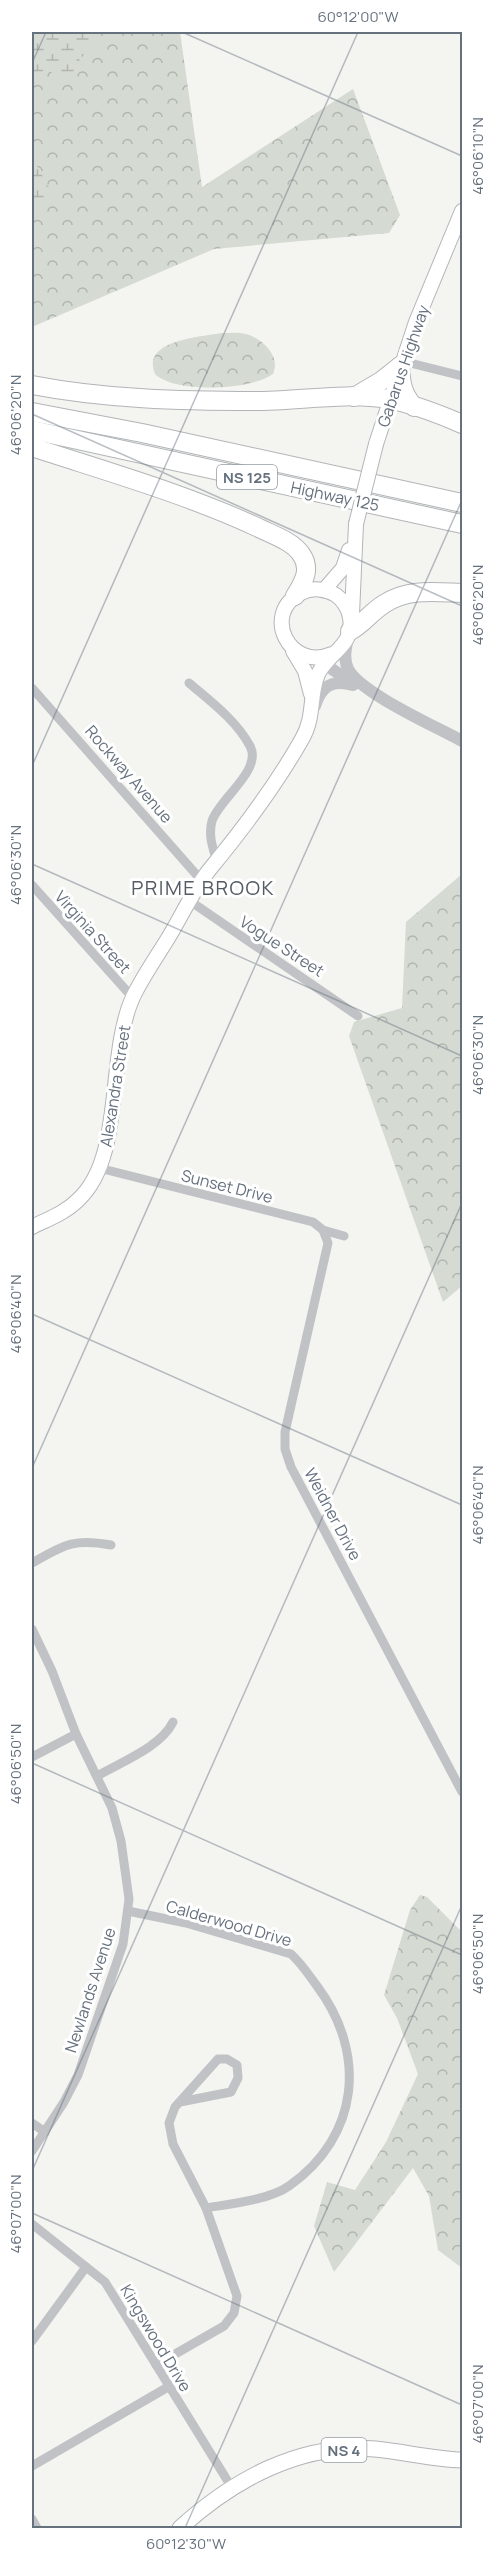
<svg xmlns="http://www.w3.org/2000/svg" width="494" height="2560" viewBox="0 0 494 2560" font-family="Manrope,sans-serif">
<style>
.forest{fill:url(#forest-crowns)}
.wetland{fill:url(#wetland-marsh)}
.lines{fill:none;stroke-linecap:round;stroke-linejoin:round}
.secondary-casing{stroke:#b2b6ba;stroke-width:16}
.primary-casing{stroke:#b1b4b8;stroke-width:17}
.motorway-casing{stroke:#b2b5b8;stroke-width:20}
.minor{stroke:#c0c2c5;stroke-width:9}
.tertiary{stroke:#c0c2c5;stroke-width:12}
.secondary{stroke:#fff;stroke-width:14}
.primary{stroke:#fff;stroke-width:15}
.motorway{stroke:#fff;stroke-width:18}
.secondary-bridge-casing{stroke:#b2b6ba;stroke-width:16;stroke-linecap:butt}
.secondary-bridge{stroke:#fff;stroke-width:14}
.ticks{fill:none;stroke:#66717e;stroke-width:1.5;stroke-opacity:0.45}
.labels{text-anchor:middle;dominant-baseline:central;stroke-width:6;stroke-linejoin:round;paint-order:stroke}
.shield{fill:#fff;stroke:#949ca5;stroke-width:1.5}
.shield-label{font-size:15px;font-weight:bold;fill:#66717e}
.street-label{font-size:16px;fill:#66717e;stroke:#fff}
.quarter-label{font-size:20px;letter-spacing:1.5px;fill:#535b64;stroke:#fff}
.neatline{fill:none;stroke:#66717e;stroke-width:2}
.ticks-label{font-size:15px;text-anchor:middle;fill:#66717e}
</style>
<defs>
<pattern id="forest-crowns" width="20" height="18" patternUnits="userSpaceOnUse" patternTransform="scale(1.5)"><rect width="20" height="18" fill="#d5dad2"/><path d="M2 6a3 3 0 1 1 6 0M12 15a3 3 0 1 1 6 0" fill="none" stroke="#b1b5b0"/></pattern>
<pattern id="wetland-marsh" width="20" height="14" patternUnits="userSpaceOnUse" patternTransform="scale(1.5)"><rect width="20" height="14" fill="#d5dad2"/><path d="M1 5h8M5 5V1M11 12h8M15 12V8" fill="none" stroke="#b1b5b0"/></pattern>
</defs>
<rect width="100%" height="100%" fill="#f4f4f1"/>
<g class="forest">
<polygon points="32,32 180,32 202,187 353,89 400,215 389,233 214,249 32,327"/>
<path d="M222,333c8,0 16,-1 24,1 17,5 35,22 27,40 -21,16 -98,20 -118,0 -14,-34 45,-37 67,-41z"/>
<polygon points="462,874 462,1286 443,1302 349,1036 354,1022 402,1008 406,922"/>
<polygon points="420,1895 427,1897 462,1932 462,2268 438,2250 429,2196 413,2168 334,2272 314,2226 327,2182 355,2190 386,2142 418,2074 397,2018 384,1995 410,1910"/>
</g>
<g class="wetland">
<polygon points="32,32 100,32 93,46 80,59 67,85 45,67 32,89"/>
<polygon points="32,157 51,191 44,206 32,209"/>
</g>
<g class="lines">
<defs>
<g id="secondary">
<polyline points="376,444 416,322 462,211"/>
<polyline points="324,590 343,568 349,550"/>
<polyline points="352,614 356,524"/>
<polyline points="293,651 305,671 311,694"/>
<path d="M32,1227c16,-8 33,-14 46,-27 47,-43 28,-144 55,-203 10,-21 25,-42 37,-62 13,-22 24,-46 40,-66 33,-40 66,-84 92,-130 13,-22 7,-44 16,-65 10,-21 37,-29 32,-56 -1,-9 -7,-18 -14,-23 -10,-6 -24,-8 -35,-2 -40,20 -12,79 31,61"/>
</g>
<path id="primary" d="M180,2528c53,-48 121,-86 195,-79 30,3 58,10 87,11"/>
<g id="motorway">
<path d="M400,366c1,17 2,27 14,41"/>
<path d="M32,385c72,14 149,16 223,16 44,0 90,-9 133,-2 25,5 51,15 74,25"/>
<polyline points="354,397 381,381 400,366"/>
<polyline points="32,412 142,433 462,503"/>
<polyline points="32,430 462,524"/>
<path d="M32,447c76,25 154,47 227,81 14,7 33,13 42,26 11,15 2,29 -6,42"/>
<path d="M350,631c13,-7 21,-19 34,-27 24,-16 51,-12 78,-11"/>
</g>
</defs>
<use href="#secondary" class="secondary-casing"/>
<use href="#primary" class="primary-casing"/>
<use href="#motorway" class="motorway-casing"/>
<g class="minor">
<polyline points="402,361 462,376"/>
<path d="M189,683c21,18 47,37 61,63 13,24 -31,53 -38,75 -4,15 1,27 5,41"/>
<polyline points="32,688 202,881"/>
<polyline points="32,885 133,998"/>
<polyline points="190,901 358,1016"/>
<polyline points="99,1168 313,1222 323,1230 344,1236"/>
<polyline points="323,1230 328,1243 285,1432 285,1449 291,1467 462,1792"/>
<path d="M32,1563c32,-18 41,-25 79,-18"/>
<polyline points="32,1629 52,1671 76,1734 112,1808 121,1841 129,1899 123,1944 78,2075 64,2102 32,2151"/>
<polyline points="32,1757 76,1734"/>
<path d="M97,1776c24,-14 64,-29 76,-54"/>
<path d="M128,1911l58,12 105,31c10,9 18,21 26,32 50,67 43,150 -28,200 -20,14 -59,18 -83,22"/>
<polyline points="32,2123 45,2132"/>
<polyline points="32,2224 105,2282 232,2488"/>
<polyline points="32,2341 86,2267"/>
<polyline points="156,2365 224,2326 234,2313 237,2296 206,2208 173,2144 169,2123 175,2107 218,2059 227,2059 237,2065 238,2078 231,2092 180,2102"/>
<polyline points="32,2466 168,2387"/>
<polyline points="32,2519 37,2528"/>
</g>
<g class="tertiary">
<path d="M348,637c-2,11 -5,21 0,32 12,24 89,58 114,72"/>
<polyline points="317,659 354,684"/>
<path d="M315,706c6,-20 17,-27 38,-21"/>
</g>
<use href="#secondary" class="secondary"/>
<use href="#primary" class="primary"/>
<use href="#motorway" class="motorway"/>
<defs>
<polyline id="secondary-bridge" points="356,524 376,444"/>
</defs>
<use href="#secondary-bridge" class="secondary-bridge-casing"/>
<use href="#secondary-bridge" class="secondary-bridge"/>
</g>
<path class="ticks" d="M182,32l280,124M32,63l14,-31M32,414l430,192M32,766l326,-734M32,864l430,192M32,1314l430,191M32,1468l430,-968M32,1763l430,192M32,2171l430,-968M32,2213l430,192M185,2528l277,-623"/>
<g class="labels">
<g class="shield">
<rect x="217" y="465" width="60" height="24" rx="4.5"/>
<rect x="321.5" y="2438" width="45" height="24" rx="4.5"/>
</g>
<g class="shield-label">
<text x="247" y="477">NS 125</text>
<text x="344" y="2450">NS 4</text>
</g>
<g class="street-label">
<text transform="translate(403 366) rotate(-71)">Gabarus Highway</text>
<text transform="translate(335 496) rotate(12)">Highway 125</text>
<text transform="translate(129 774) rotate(49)">Rockway Avenue</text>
<text transform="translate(93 932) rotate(48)">Virginia Street</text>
<text transform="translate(282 946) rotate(33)">Vogue Street</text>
<text transform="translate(115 1086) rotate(-81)">Alexandra Street</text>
<text transform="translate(227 1186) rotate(14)">Sunset Drive</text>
<text transform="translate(333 1514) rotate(62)">Weidner Drive</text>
<text transform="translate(229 1923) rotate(16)">Calderwood Drive</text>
<text transform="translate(90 1990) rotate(-72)">Newlands Avenue</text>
<text transform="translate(156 2338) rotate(59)">Kingswood Drive</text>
</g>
<g class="quarter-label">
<text x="203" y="887">PRIME BROOK</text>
</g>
</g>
<rect width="494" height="2560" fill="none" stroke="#ffffff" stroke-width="66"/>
<rect x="33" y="33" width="428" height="2494" class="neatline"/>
<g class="ticks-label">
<text x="358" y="22">60°12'00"W</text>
<text transform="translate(478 156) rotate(-90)" y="5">46°06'10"N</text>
<text transform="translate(16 415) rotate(-90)" y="5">46°06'20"N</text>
<text transform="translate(478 605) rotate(-90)" y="5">46°06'20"N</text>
<text transform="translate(16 865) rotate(-90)" y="5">46°06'30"N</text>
<text transform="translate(478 1055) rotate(-90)" y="5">46°06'30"N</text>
<text transform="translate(16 1314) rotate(-90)" y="5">46°06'40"N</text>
<text transform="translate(478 1505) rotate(-90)" y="5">46°06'40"N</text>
<text transform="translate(16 1764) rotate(-90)" y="5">46°06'50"N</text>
<text transform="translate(478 1954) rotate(-90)" y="5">46°06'50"N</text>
<text transform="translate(16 2214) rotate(-90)" y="5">46°07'00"N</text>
<text transform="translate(478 2404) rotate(-90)" y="5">46°07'00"N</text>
<text x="186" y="2549">60°12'30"W</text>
</g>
</svg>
